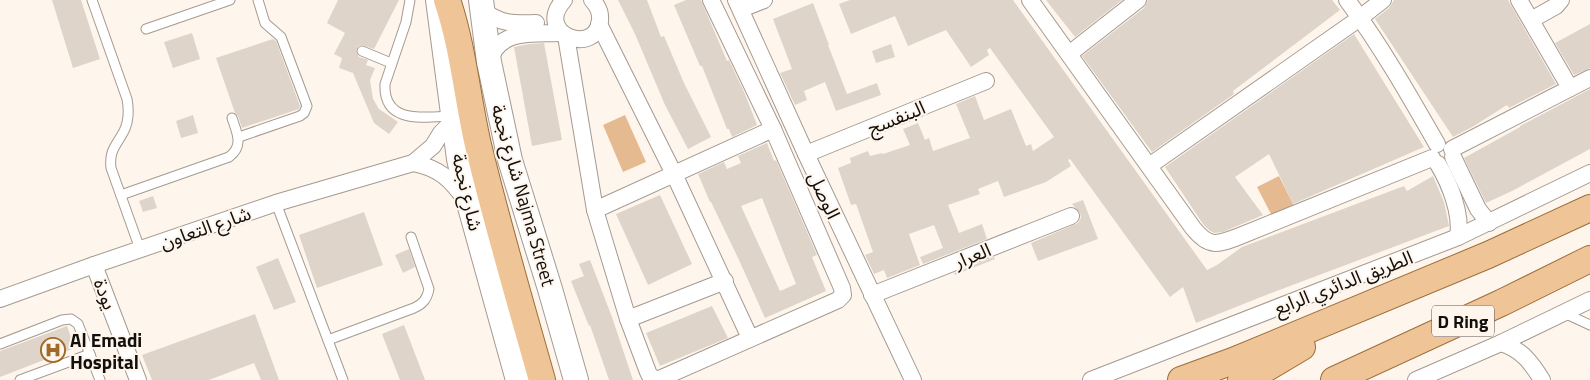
<svg xmlns="http://www.w3.org/2000/svg" width="1590" height="380" viewBox="0 0 1590 380" font-family="'Titillium Web','Noto Sans Arabic',sans-serif">
<style>
.green{fill:#e6ba90}
.building{fill:#ded4ca;fill-rule:evenodd}
.lines{fill:none;stroke-linecap:round;stroke-linejoin:round}
.service-casing{stroke:#a49a91;stroke-width:11}
.minor-casing{stroke:#a49a91;stroke-width:18}
.secondary-casing{stroke:#a49a91;stroke-width:26}
.primary-casing{stroke:#9c6d3a;stroke-width:28}
.service{stroke:#fff;stroke-width:9}
.minor{stroke:#fff;stroke-width:16}
.secondary{stroke:#fff;stroke-width:24}
.primary{stroke:#efc598;stroke-width:26}
.labels{text-anchor:middle;dominant-baseline:central;stroke-width:4;stroke-linejoin:round;paint-order:stroke}
.shield{fill:#fef6ed;stroke:#5a5450;stroke-width:1}
.shield-label{font-size:18px;font-weight:bold;fill:#130f0c}
.street-label{font-size:19px;fill:#130f0c;stroke:#fef6ed}
.poi-label{font-size:19px;font-weight:bold;fill:#130f0c;stroke:#fef6ed;text-anchor:start}
</style>
<rect width="100%" height="100%" fill="#fef6ed"/>
<g class="green">
<polygon points="625,115 646,162 623,172 603,125"/>
<polygon points="1279,176 1294,206 1272,216 1257,187"/>
</g>
<g class="building">
<polygon points="52,0 81,0 100,59 73,68"/>
<polygon points="338,0 399,0 374,49 362,45 358,46 356,51 359,57 368,60 366,65 375,68 370,80 373,99 379,109 398,122 389,134 374,123 353,73 339,68 342,58 334,54 345,33 327,23"/>
<polygon points="618,0 647,0 661,37 664,36 684,83 711,137 688,149 665,105 635,34"/>
<polygon points="686,0 701,0 727,61 729,60 745,94 757,125 732,137 729,129 727,129 702,66 700,66 674,5"/>
<polygon points="850,0 1013,0 1207,270 1217,265 1242,247 1404,186 1407,191 1433,176 1444,202 1449,226 1261,297 1196,323 1183,287 1170,297 1070,159 1068,160 1071,166 1046,182 1004,197 998,181 978,189 980,194 948,205 959,233 982,224 987,239 923,264 920,257 943,248 934,225 909,234 920,265 887,278 884,270 874,274 865,255 873,252 856,204 851,205 838,168 851,163 850,158 868,151 870,156 882,153 883,154 910,145 903,129 918,123 925,140 929,138 933,151 970,138 956,104 975,96 984,120 1011,109 1026,146 1031,144 1033,151 1054,137 990,48 987,50 989,55 971,67 946,30 908,46 895,16 851,34 839,4"/>
<polygon points="1046,0 1122,0 1075,37"/>
<polygon points="1148,0 1332,0 1340,10 1233,91 1234,94 1152,152 1082,56 1144,8"/>
<polygon points="1394,0 1508,0 1556,84 1509,108 1507,105 1474,126 1453,137 1375,19 1389,8"/>
<polygon points="813,3 829,45 828,45 847,94 877,83 881,95 836,111 825,82 804,91 807,100 795,105 780,73 792,69 773,19"/>
<polygon points="1590,24 1590,68 1574,75 1555,43"/>
<polygon points="192,33 200,59 173,68 164,42"/>
<polygon points="1354,34 1424,147 1293,204 1269,154 1235,177 1263,215 1223,232 1215,233 1210,231 1203,224 1165,167"/>
<polygon points="273,39 276,41 300,106 299,109 242,128 238,116 235,113 216,58"/>
<polygon points="544,43 562,140 532,146 514,47 529,44"/>
<polygon points="891,44 895,57 876,63 872,51"/>
<polygon points="1590,89 1590,149 1512,191 1486,203 1464,158 1520,127 1520,126"/>
<polygon points="193,115 198,133 181,138 176,121"/>
<path d="M767,143l7,18 2,-1 41,95 -5,2 14,34 -61,27 -26,-58 -28,-58h-1l-12,-28 26,-12 3,7 14,-6 -3,-7zM762,198l34,86 -16,7 -39,-85z"/>
<polygon points="660,195 692,264 648,285 616,214"/>
<polygon points="153,196 157,208 143,212 139,201"/>
<polygon points="1083,200 1098,239 1038,261 1031,243 1078,223 1081,218 1080,213 1072,204"/>
<polygon points="364,212 383,265 317,288 299,235"/>
<polygon points="409,249 415,267 403,273 395,255"/>
<polygon points="994,257 995,259 955,275 954,273"/>
<polygon points="278,258 296,302 274,310 256,267"/>
<polygon points="590,260 612,317 633,380 609,380 590,325 589,326 571,281 584,276 579,264"/>
<polygon points="712,306 728,338 660,366 646,333"/>
<polygon points="255,314 279,380 261,380 254,363 209,380 152,380 142,355"/>
<polygon points="404,325 425,380 400,380 382,334"/>
<polygon points="67,326 75,348 0,377 0,351"/>
</g>
<g class="lines">
<defs>
<g id="service">
<path d="M92,0l35,99c2,11 2,22 -3,32 -8,15 -15,19 -13,37l29,81"/>
<path d="M410,0l-4,22 -21,62c-2,41 40,33 67,32"/>
<polyline points="146,29 230,0"/>
<polyline points="362,51 391,63"/>
<polyline points="239,137 300,116 304,113 307,106 281,37 265,23 258,0"/>
<path d="M121,195l108,-38c15,-11 8,-24 3,-39"/>
<polyline points="276,203 343,380"/>
<polyline points="1564,313 1590,325"/>
<path d="M328,340l86,-32c9,-4 13,-9 15,-19l-18,-52"/>
<polyline points="0,344 62,320 71,319 78,324 100,380"/>
<polyline points="20,380 90,354"/>
</g>
<g id="minor">
<path d="M564,0c-31,34 31,57 36,21 1,-9 -2,-15 -8,-21"/>
<polyline points="736,0 806,154 913,380"/>
<path d="M1030,0l163,228c16,20 24,17 47,8l192,-78"/>
<path d="M1347,0c34,46 62,95 90,144"/>
<polyline points="1519,0 1570,88"/>
<path d="M482,9c16,15 33,15 54,14"/>
<polyline points="741,9 764,0"/>
<polyline points="1531,20 1556,6 1561,0"/>
<polyline points="599,24 674,174 750,338"/>
<polyline points="566,36 595,210 628,319 648,372 650,376 657,380 838,300 843,295 842,288 773,129 711,0"/>
<polyline points="1069,54 1138,0"/>
<path d="M489,62c10,-34 44,-28 72,-29"/>
<polyline points="1452,149 1590,78"/>
<polyline points="806,154 986,81"/>
<polyline points="1453,157 1478,209 1489,223"/>
<path d="M413,163c26,5 38,16 53,38"/>
<path d="M1438,164c12,20 24,50 20,73"/>
<polyline points="1149,166 1360,18 1383,0"/>
<polyline points="595,210 773,129"/>
<polyline points="94,265 138,380"/>
<polyline points="872,295 1071,216"/>
<polyline points="0,299 94,265 276,203 413,163 433,146 441,133 453,121"/>
<polyline points="628,319 725,281"/>
<path d="M1501,343c21,7 30,19 41,37"/>
<polyline points="1091,380 1458,237 1590,173"/>
<polyline points="1416,380 1501,343 1590,300"/>
</g>
<g id="secondary">
<polyline points="438,0 459,159 470,207 518,380"/>
<polyline points="481,0 489,62 510,160 550,289 576,380"/>
</g>
<g id="primary">
<path d="M447,0c16,47 20,97 31,145 19,79 42,157 64,235"/>
<polyline points="1181,380 1233,361 1488,255 1590,208"/>
<polyline points="1241,380 1265,369 1302,347"/>
<polyline points="1334,380 1501,303 1590,259"/>
</g>
</defs>
<use href="#service" class="service-casing"/>
<use href="#minor" class="minor-casing"/>
<use href="#secondary" class="secondary-casing"/>
<use href="#primary" class="primary-casing"/>
<use href="#service" class="service"/>
<use href="#minor" class="minor"/>
<use href="#secondary" class="secondary"/>
<use href="#primary" class="primary"/>
</g>
<defs>
<symbol id="hospital-ring" viewBox="-11 -11 22 22"><circle r="9.5" fill="#fef6ed" stroke="#a16826" stroke-width="1.5"/><path d="M-5-5h3v3.5h4V-5h3V5h-3V1.5h-4V5h-3Z" fill="#a16826"/></symbol>
</defs>
<g fill-rule="evenodd">
<use href="#hospital-ring" x="39" y="336" width="28" height="28"/>
</g>
<g class="labels">
<rect class="shield" x="1432" y="305.5" width="62" height="31" rx="4"/>
<g class="shield-label">
<text x="1463" y="321">D Ring</text>
</g>
<g class="street-label">
<text transform="translate(896 117) rotate(-22)">البنفسج</text>
<text transform="translate(468 192) rotate(77)">شارع نجمة</text>
<text transform="translate(524 195) rotate(74)">شارع نجمة Najma Street</text>
<text transform="translate(825 195) rotate(65)">الوصل</text>
<text transform="translate(205 227) rotate(-19)">شارع التعاون</text>
<text transform="translate(972 255) rotate(-22)">العرار</text>
<text transform="translate(1343 282) rotate(-21)">الطريق الدائري الرابع</text>
<text transform="translate(106 294) rotate(69)">يودة</text>
</g>
<g class="poi-label">
<text x="70" y="339">Al Emadi<tspan x="70" dy="22">Hospital</tspan></text>
</g>
</g>
</svg>
